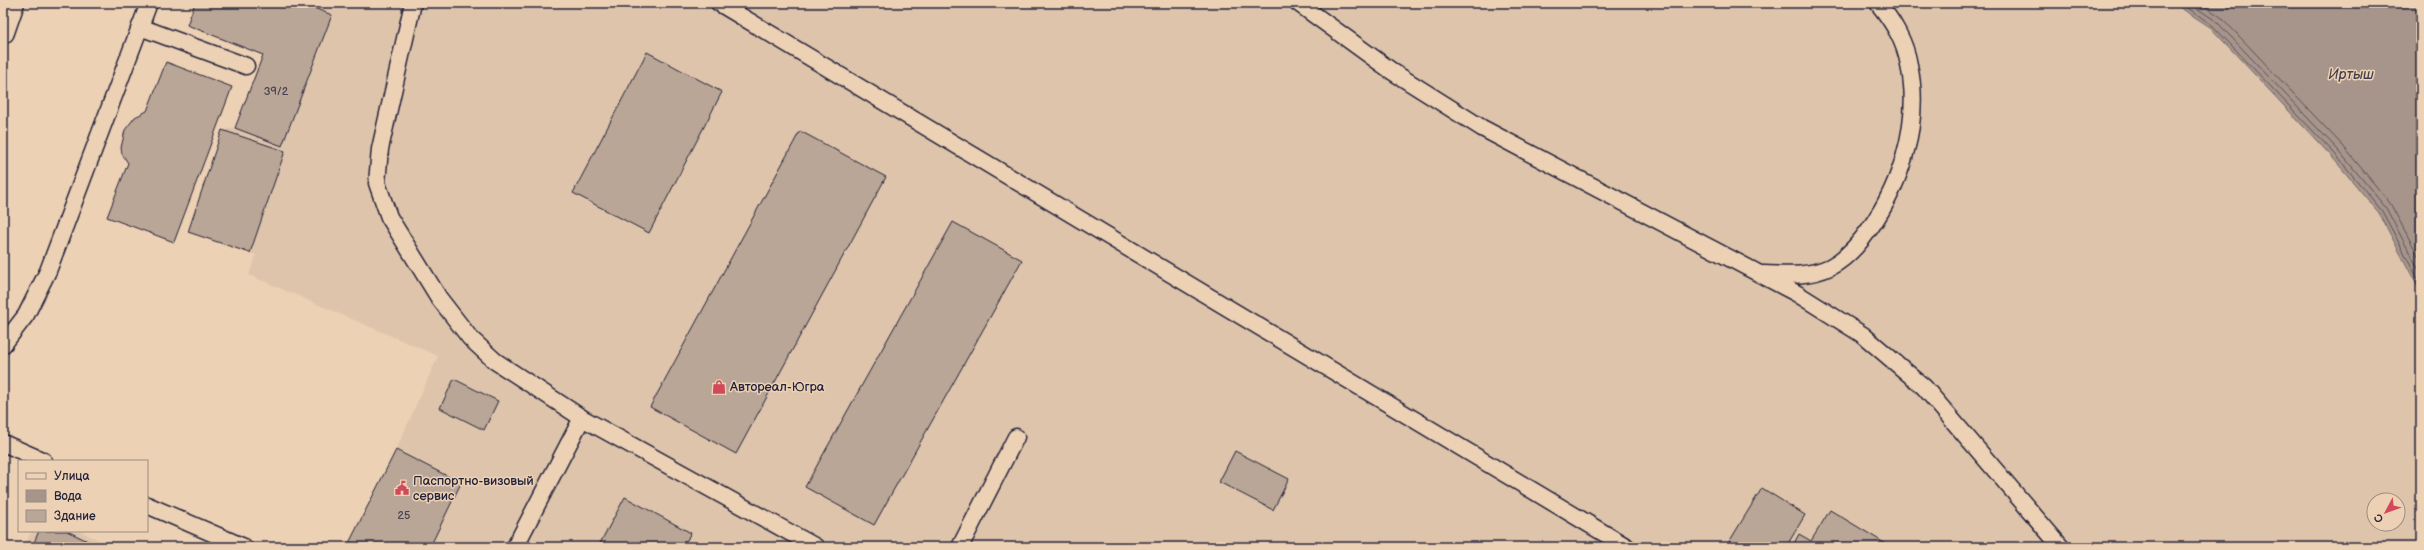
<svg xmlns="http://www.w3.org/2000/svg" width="2424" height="550" viewBox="0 0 2424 550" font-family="'Balsamiq Sans',sans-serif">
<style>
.built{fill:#dec4ab;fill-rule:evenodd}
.water{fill:#a7958b;stroke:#72676b}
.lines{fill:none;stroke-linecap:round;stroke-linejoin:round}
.shore{stroke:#57505b;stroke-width:1}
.building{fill:#baa696;stroke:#22223b}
.service-casing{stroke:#22223b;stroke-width:19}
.primary-casing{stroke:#22223b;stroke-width:25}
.service{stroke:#edd1b4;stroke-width:16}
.primary{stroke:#edd1b4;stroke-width:22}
.labels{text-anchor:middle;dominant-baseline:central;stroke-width:3;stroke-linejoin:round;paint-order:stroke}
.number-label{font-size:11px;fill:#484352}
.poi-label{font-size:13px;fill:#22223b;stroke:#edd1b4;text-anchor:start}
.water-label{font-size:14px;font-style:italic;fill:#433f4f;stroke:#edd1b4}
</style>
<rect width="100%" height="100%" fill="#edd1b4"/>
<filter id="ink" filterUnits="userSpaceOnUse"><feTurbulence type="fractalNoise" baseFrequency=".025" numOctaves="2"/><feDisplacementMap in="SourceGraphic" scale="8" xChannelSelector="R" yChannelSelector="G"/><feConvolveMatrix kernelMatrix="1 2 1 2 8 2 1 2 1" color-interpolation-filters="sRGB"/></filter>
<g filter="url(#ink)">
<g class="built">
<path d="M195,3h1978l37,24 122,130 47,56 42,80v254h-2074l49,-97 42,-94 -189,-81 7,-20 -68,-23 34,-102 13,-2 28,-73 -76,-30zM2374,500h24v24h-24z"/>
<polygon points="32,531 80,531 113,547 24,547"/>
</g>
<polygon class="water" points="2173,3 2421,3 2421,293 2379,213 2332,157 2210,27"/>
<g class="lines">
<g class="shore">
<polyline points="2181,3 2212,25 2335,154 2382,211 2421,284"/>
<polyline points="2189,3 2216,21 2339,151 2386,208 2421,274"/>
<polyline points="2200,3 2221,17 2343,146 2390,203 2421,261"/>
</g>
</g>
<g class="building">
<polygon points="195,3 301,3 332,15 282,146 235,128 263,55 187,25"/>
<polygon points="647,52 722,92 649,233 573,193"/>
<polygon points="166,62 232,87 174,242 107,217 128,163 122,154 121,148 125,130 135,117 147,111"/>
<polygon points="222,130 285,151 250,253 188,232"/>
<polygon points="800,131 886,177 736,454 650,407"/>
<polygon points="953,222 1022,260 874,525 805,487"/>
<polygon points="454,379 498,401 484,430 440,408"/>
<polygon points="396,450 461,483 430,547 347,547"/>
<polygon points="1235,451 1289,479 1273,510 1219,482"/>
<polygon points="1762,488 1805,515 1786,547 1738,547 1729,542"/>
<polygon points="625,497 691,533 683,547 598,547"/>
<polygon points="1830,510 1891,547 1792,547 1799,534 1811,541"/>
<polygon points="39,531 67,531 100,547 32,547"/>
</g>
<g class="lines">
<defs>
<g id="service">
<polyline points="413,3 380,149 377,183 389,217 439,298 470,338 495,361 582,418 816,547"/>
<polyline points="719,3 1627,547"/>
<polyline points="1298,3 1393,72 1482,128 1796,293 1863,335 1924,387 2061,547"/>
<polyline points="140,27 246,66"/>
<path d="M1764,274c22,1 45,3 66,-7 12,-6 24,-18 32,-28 37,-47 60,-114 47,-174 -4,-24 -16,-43 -31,-62"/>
<polyline points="3,345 26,315 48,271 149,3"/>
<polyline points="3,443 44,461"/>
<polyline points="147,505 244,547"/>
<polyline points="515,547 582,418"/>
<polyline points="960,547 1016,437"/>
</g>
<polyline id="primary" points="3,32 13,3"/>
</defs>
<use href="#service" class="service-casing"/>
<use href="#primary" class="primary-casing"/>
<use href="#service" class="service"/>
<use href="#primary" class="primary"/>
</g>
</g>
<defs>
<symbol id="shop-bare" viewBox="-9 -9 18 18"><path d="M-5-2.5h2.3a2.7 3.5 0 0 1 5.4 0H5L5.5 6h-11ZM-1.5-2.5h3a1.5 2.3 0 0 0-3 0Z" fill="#d1495b" stroke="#edd1b4" stroke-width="2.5" paint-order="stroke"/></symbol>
<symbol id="civic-bare" viewBox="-9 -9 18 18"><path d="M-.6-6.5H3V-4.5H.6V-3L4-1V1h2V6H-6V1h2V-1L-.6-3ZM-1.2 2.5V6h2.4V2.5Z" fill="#d1495b" stroke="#edd1b4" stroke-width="2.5" paint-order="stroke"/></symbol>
</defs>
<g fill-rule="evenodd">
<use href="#shop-bare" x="709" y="377" width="20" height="20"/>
<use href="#civic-bare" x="392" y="478" width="20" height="20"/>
</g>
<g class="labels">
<g class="number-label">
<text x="276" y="91">39/2</text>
<text x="404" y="515">25</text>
</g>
<g class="poi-label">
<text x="730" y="387">Автореал-Югра</text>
<text x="413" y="481">Паспортно-визовый<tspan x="413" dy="15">сервис</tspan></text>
</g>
<g class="water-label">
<text x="2351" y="74">Иртыш</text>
</g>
</g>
<rect width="2424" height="550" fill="none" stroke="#edd1b4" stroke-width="16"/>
<rect x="8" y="8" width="2408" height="534" fill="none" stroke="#22223b" stroke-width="1.5" filter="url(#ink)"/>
<rect x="18" y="460" width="130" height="72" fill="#edd1b4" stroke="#9c8b84"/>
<rect x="26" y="473" width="20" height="6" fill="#edd1b4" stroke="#9c8b84"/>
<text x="54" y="480" font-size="12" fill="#22223b">Улица</text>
<rect x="26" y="490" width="20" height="12" fill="#a7958b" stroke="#9c8b84"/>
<text x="54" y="500" font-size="12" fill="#22223b">Вода</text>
<rect x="26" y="510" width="20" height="12" fill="#baa696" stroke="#9c8b84"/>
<text x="54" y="520" font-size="12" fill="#22223b">Здание</text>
<g transform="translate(2386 512) rotate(229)"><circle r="19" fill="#edd1b4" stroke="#9c8b84"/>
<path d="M0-3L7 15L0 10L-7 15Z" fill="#d1495b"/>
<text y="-6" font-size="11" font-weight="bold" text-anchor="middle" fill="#22223b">С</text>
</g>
</svg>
